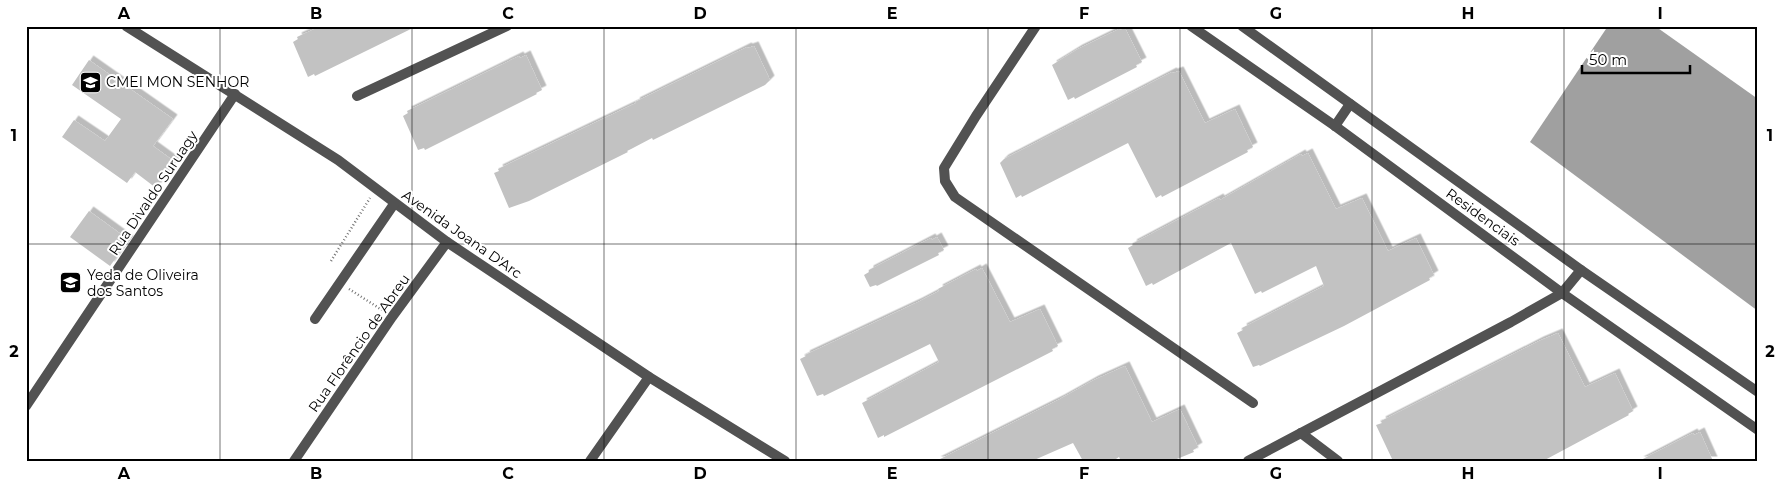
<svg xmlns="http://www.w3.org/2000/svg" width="1784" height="487" viewBox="0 0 1784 487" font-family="Montserrat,sans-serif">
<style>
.water{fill:#a0a0a0}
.building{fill:#c2c2c2;filter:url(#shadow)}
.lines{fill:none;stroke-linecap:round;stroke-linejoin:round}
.path{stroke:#747474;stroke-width:2.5;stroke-dasharray:1 2.5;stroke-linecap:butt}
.street{stroke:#525252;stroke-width:10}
.grid{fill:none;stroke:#000;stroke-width:1;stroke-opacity:0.55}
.labels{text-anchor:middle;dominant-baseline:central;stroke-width:4;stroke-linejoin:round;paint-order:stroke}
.poi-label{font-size:14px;fill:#000;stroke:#fff;text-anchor:start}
.street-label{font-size:14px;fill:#000;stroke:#fff}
.neatline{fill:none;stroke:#000;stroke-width:2}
.grid-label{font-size:16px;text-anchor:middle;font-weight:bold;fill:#000}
</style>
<defs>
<filter id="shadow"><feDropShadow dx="4.5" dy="-4.5" stdDeviation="0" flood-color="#0004"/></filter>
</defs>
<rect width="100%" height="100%" fill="#fff"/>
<polygon class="water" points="1608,26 1655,26 1758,99 1758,311 1530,142"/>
<g class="building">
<polygon points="321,26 417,26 315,76 314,74 308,77 293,42 298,39 297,37"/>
<polygon points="1125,28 1142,62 1136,65 1137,67 1075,99 1074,97 1068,100 1052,65 1078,49 1119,29 1120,30"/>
<polygon points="754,46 770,80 765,85 653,140 652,138 633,148 627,151 628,152 529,201 509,208 494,173 499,171 498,169 636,103 635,102 747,47 748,48"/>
<polygon points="526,55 542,90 536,93 537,94 425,150 424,148 418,150 403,116 408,113 407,111 519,56 520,58"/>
<polygon points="89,60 173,119 153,146 175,162 156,188 135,172 127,183 62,137 74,120 105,141 121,119 72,85"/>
<polygon points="1179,71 1205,123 1235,109 1253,147 1247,150 1248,152 1162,197 1161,195 1156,198 1128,143 1022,197 1021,195 1016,198 1000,163 1004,159 1172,72 1173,73"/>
<polygon points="1308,153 1336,209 1362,198 1388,251 1416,238 1434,275 1429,278 1430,280 1344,326 1260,366 1259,365 1253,367 1237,333 1243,330 1242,328 1324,286 1316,266 1262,293 1261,291 1255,294 1231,243 1153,285 1152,283 1146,286 1128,248 1133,245 1132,244 1219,198 1220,200 1301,154 1302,156"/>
<polygon points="89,211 129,240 110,266 70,237"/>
<polygon points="937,237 944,250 938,253 939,255 877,286 876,285 870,287 864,275 869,272 869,270 931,238 932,240"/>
<polygon points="982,268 1010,322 1040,309 1058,346 1052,349 1053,351 884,437 884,435 878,438 862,403 939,362 930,344 824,396 823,394 817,396 800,359 806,356 805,355 918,302 939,291 938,289 976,269 977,271"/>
<polygon points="1558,333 1585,387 1615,373 1633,411 1628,414 1629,415 1543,461 1393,461 1376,425 1382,423 1381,421 1539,341"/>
<polygon points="1125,366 1152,422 1180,409 1198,447 1193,450 1194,452 1172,461 1121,461 1119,457 1113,461 1083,461 1073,443 1032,461 936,461 1060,399 1094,380"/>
<polygon points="1700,432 1713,461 1639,461 1693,433 1694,435"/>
</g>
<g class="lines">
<g class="path">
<polyline points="331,261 370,198"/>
<polyline points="349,289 382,310"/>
</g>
<g class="street">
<polyline points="126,26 338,160 447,242 649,377 785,461"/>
<polyline points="1036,26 976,116 944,168 945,181 955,197 1253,403"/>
<polyline points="1191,26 1335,126 1562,293 1758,430"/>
<polyline points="1242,26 1581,270 1758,392"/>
<polyline points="357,96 507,26"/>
<polyline points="1335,126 1350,104"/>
<polyline points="315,319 394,204"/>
<polyline points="26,406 235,94"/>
<polyline points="1301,433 1338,461"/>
<polyline points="294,461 392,317 447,242"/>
<polyline points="590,461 649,377"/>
<polyline points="1248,461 1511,322 1562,293 1581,270"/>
</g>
</g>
<path class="grid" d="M220,26v435M412,26v435M604,26v435M796,26v435M988,26v435M1180,26v435M1372,26v435M1564,26v435M26,244h1732"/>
<defs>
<symbol id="school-square" viewBox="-11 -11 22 22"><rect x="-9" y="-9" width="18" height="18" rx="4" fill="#000" stroke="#fff"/><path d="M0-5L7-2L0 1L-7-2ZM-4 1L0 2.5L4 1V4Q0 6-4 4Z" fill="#fff"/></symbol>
</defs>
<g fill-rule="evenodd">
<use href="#school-square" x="78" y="70" width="25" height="25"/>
<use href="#school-square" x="58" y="270" width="25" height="25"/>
</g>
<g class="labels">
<g class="poi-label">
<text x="106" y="82">CMEI MON SENHOR</text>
<text x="87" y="275">Yeda de Oliveira<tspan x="87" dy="16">dos Santos</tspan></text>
</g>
<g class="street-label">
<text transform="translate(153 193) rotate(-56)">Rua Divaldo Suruagy</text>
<text transform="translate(1483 217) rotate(36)">Residenciais</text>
<text transform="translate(462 234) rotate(35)">Avenida Joana D'Arc</text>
<text transform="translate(359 343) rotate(-55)">Rua Florêncio de Abreu</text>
</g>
</g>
<rect width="1784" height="487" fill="none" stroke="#ffffff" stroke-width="55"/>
<path d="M1582 65v8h108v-8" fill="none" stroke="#000000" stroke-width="2.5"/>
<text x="1589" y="65" font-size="15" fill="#000000" stroke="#ffffff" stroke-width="4" paint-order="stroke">50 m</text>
<rect x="28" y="28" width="1728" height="432" class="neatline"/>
<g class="grid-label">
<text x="124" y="19">A</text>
<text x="316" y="19">B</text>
<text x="508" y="19">C</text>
<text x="700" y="19">D</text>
<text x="892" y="19">E</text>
<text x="1084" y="19">F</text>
<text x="1276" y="19">G</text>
<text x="1468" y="19">H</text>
<text x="1660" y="19">I</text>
<text x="14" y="141">1</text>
<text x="1770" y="141">1</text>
<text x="14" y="357">2</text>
<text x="1770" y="357">2</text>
<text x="124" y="479">A</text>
<text x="316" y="479">B</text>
<text x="508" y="479">C</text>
<text x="700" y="479">D</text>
<text x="892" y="479">E</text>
<text x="1084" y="479">F</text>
<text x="1276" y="479">G</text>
<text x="1468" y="479">H</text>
<text x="1660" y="479">I</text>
</g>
</svg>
